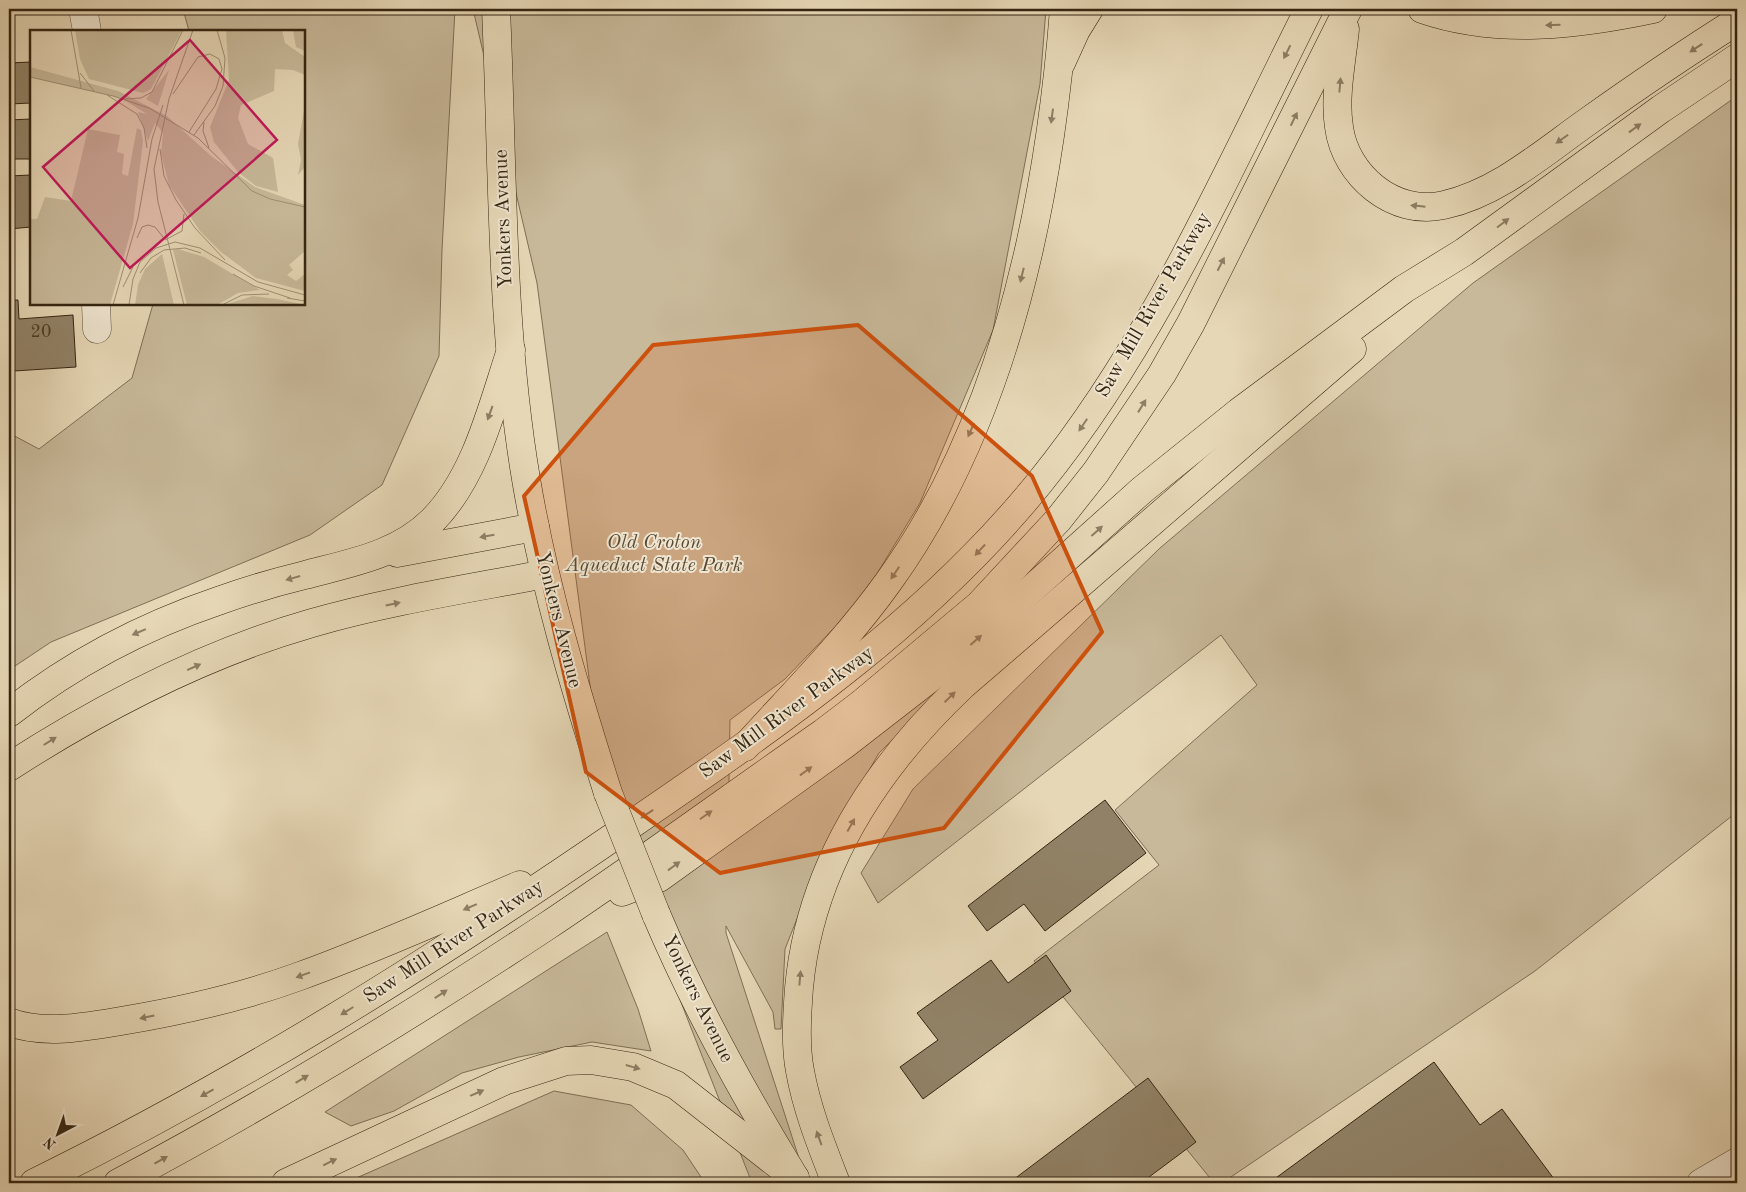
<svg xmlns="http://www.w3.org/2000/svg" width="1746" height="1192" viewBox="0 0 1746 1192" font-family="'Old Standard TT',serif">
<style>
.green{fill:#c8b99a;stroke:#7e6f56}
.building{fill:#918267;stroke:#342511}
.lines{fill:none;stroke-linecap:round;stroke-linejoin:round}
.minor-casing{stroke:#60523a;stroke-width:29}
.primary-casing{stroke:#342511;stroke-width:29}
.trunk-casing{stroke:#342511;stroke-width:29}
.motorway-casing{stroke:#342511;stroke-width:29}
.minor{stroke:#efe5d0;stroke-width:28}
.primary{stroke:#e6d7b6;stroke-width:28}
.trunk{stroke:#e6d7b6;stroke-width:28}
.motorway{stroke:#e6d7b6;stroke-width:28}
.primary-bridge-casing{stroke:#342511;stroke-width:29;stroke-linecap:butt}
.primary-bridge{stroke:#e6d7b6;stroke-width:28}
.oneway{fill:#8d7e64}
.marked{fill:#cd510d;fill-opacity:0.2;stroke:#cd510d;stroke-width:4;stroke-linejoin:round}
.labels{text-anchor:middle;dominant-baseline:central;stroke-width:4;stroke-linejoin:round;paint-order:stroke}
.number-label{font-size:18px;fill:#4b3c26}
.street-label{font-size:20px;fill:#342511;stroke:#efe5d0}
.park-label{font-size:20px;font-style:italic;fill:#594a33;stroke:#efe5d0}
.inset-road{fill:none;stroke:#9f9074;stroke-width:1}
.view{fill:#c2185b;fill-opacity:0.15;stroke:#c2185b;stroke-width:2.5}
.inset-edge{fill:none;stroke:#342511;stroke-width:2.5}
</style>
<rect width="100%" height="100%" fill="#e6d7b6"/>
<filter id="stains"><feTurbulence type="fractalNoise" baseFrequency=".004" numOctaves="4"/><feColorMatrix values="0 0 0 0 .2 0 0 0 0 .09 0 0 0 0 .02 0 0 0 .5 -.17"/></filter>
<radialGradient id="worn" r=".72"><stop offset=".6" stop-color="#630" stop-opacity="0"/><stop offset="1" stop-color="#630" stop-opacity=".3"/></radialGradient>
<g class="green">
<polygon points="183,9 455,9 442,250 439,356 382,485 310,535 51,642 9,670 9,433 39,449 132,378 153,304 304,304 304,31 189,31"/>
<polygon points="473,9 1046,9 1040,84 993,330 920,503 861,600 785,679 730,720 728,839 969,665 879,753 827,843 785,949 781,1029 775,1029 773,1012 726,926 726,933 807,1183 752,1183 607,814 537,283"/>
<polygon points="1737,96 1737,812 1535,971 1222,1183 1214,1183 1034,961 1159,865 1115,810 1257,685 1221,635 878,903 861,873 913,789 1160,548 1473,283"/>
<polygon points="607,932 638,1009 651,1051 592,1042 519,1057 462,1073 394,1111 351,1126 325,1112"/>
<polygon points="554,1091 631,1105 683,1150 705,1183 345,1183"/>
</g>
<g class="building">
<polygon points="31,62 31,103 9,104 9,63"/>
<polygon points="31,119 31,159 9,159 9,120"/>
<polygon points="31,175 31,227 9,229 9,176"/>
<polygon points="9,300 18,300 19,319 73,315 76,367 14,371 13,346 9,346"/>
<polygon points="1105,800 1146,853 1045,931 1024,904 987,931 968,906"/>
<polygon points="1046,955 1071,991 923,1099 900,1067 938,1040 917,1013 991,960 1008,983"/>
<polygon points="1434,1062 1480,1125 1502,1109 1557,1183 1269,1183"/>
<polygon points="1148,1078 1196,1142 1141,1183 1009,1183"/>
</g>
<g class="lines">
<defs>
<g id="minor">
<polyline points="83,9 87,31"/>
<polyline points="96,304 97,329"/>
<polyline points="1701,1183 1737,1162"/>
</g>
<g id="primary">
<path d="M496,9c7,157 4,315 30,470 18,107 49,210 82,314"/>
<path d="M656,914c39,92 87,179 139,264"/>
</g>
<g id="trunk">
<path d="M1422,9c75,26 155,16 231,0"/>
<path d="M1345,29c-3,31 -11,67 -6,98 6,48 55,90 105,78 54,-12 99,-52 143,-83 49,-35 99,-69 150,-101"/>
<polyline points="1061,63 1076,30 1089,9"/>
<polyline points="397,553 535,527"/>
<path d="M9,713c64,-50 132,-86 209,-112 28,-10 58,-19 87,-26 45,-12 93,-20 127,-54 44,-44 60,-114 79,-171"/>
<path d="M9,767c93,-60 195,-113 303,-144 76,-22 155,-34 233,-49"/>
<polyline points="622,892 659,878 844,745 947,665 1142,490 1239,412 1404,289 1464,252 1661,109 1737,58"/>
<path d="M9,1022c35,13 76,5 112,-1 60,-10 122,-24 179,-45 75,-27 147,-60 220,-91"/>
<path d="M34,1183c204,-100 395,-220 582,-348 153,-105 307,-208 424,-353 115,-142 188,-312 269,-473"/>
<path d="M118,1183c147,-78 290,-165 429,-257 93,-62 184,-129 276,-193l38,-29 118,-99 79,-85 38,-48 66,-98 29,-51 157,-314"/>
<polyline points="286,1183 504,1081 566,1061 591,1060 633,1067 676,1085 795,1178"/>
<path d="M836,1183c-14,-36 -29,-73 -36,-112 -5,-26 -3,-56 -1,-83 11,-122 77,-221 164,-303l389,-336"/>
</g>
<path id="motorway" d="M745,747c49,-54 102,-107 144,-166 116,-161 160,-378 175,-572"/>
</defs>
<use href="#minor" class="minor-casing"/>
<use href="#primary" class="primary-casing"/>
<use href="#trunk" class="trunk-casing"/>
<use href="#motorway" class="motorway-casing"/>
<use href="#minor" class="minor"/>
<use href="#primary" class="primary"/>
<use href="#trunk" class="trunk"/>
<use href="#motorway" class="motorway"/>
<defs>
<polyline id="primary-bridge" points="608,793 656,914"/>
</defs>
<use href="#primary-bridge" class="primary-bridge-casing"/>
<use href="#primary-bridge" class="primary-bridge"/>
</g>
<defs><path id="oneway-solid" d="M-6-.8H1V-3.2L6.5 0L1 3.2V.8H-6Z" transform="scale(1.25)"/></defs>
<g class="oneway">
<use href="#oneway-solid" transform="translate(1553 25) rotate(178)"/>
<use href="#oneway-solid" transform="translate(1696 48) rotate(147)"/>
<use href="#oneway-solid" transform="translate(1287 52) rotate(117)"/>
<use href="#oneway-solid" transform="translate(1340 85) rotate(-85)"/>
<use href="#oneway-solid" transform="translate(1052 116) rotate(98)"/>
<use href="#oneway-solid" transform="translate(1294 119) rotate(-64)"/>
<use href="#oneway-solid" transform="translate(1635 128) rotate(-36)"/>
<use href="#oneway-solid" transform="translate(1562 139) rotate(145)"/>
<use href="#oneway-solid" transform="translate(1418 206) rotate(-174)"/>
<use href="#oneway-solid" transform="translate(1503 223) rotate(-37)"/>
<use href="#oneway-solid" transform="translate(1221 264) rotate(-63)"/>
<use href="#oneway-solid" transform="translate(1022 275) rotate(104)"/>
<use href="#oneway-solid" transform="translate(1142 406) rotate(-58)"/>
<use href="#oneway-solid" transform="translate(490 413) rotate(110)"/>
<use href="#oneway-solid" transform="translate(1083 425) rotate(124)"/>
<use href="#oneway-solid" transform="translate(971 430) rotate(114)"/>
<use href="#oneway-solid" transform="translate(1097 531) rotate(-42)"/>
<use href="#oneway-solid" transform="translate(487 536) rotate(170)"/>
<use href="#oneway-solid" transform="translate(980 550) rotate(133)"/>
<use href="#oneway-solid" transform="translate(895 573) rotate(124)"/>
<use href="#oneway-solid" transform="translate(293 578) rotate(164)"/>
<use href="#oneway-solid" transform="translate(393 604) rotate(-12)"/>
<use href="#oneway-solid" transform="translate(139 632) rotate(157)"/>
<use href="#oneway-solid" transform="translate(976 640) rotate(-41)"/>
<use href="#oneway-solid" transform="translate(194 667) rotate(-24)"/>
<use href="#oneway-solid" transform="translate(950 697) rotate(-44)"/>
<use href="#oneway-solid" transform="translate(50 741) rotate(-32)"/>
<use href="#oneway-solid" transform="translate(806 771) rotate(-36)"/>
<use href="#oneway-solid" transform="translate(647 814) rotate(146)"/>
<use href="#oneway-solid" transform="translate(706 815) rotate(-35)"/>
<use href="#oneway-solid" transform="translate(851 825) rotate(-61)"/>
<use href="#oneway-solid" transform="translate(674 866) rotate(-36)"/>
<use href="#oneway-solid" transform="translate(470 907) rotate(157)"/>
<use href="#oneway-solid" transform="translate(303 975) rotate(160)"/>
<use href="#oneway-solid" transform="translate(800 978) rotate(-85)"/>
<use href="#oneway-solid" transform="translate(441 994) rotate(-33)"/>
<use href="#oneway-solid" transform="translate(347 1011) rotate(148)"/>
<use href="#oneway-solid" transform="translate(147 1017) rotate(168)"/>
<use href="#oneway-solid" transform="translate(633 1067) rotate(16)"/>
<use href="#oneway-solid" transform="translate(302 1079) rotate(-31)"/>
<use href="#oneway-solid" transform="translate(207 1093) rotate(151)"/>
<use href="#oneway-solid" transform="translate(477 1093) rotate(-23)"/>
<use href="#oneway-solid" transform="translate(819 1138) rotate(-110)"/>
<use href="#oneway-solid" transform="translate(161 1160) rotate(-29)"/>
<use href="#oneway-solid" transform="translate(330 1162) rotate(-26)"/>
</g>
<path class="marked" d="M858,325l174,151 70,156 -158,196 -224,45 -134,-101 -62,-276 129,-151z"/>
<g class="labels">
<g class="number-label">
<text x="41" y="332">20</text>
</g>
<g class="street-label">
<text transform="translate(504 219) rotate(-92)">Yonkers Avenue</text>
<text transform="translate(1154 305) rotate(-60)">Saw Mill River Parkway</text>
<text transform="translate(558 620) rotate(76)">Yonkers Avenue</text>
<text transform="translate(787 713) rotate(-36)">Saw Mill River Parkway</text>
<text transform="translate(454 942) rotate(-33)">Saw Mill River Parkway</text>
<text transform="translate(697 999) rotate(64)">Yonkers Avenue</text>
</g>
<g class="park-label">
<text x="654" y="543">Old Croton<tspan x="654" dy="23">Aqueduct State Park</tspan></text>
</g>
</g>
<g transform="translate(30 30)">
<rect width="275" height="275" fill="#e6d7b6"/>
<path d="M45,0h107l-31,59 -8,4 -54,-14 -9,-20zM196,0h56l3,13 20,14v18l-12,-5 -18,-1 -1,22 -33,14 -3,13 10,26 25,14 5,34 -22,-6 -18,-14 -24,-30 -4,-15 19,-47zM263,0h12v21l-9,-4zM0,37l88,24 49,25 44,40 44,31 50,18v46l-16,14 4,5 -6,5 9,6 9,-7v17l-49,-13 -35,-26 -21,-21 -31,-46 -8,-32 2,-20 -8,-10 -7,18 -10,-29 9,2 -26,-16 -91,-21zM139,40l-11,36 -12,-7zM275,75v62l-7,8 3,-15 -3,-16zM107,98l4,2 2,11 -10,83 -23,81h-80v-86h7l8,-22 26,4 17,-72 32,6 -3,17 7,2 -2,20 6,2zM148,219l26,8 56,33 -22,3 -21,12h-30l-14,-55zM132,224l12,51h-39l3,-20 7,-16zM223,266l24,3 28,6h-81z" fill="#c8b99a"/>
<path class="inset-road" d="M41,0l10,58M50,43l14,18M0,47l83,19 36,12 49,30 54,53 18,8 35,8M143,64l25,-37 12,-3 9,5 3,10 -6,20 -27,43M77,65l30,19 7,14 3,20M94,69l17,-1 11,-6 31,-62M174,92l-1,9 6,17M164,105l21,-29 8,-20 2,-28 -8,-28M130,119l4,27 12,24 19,28 30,32M107,208l5,-11 6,-2 7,2 8,10M135,210l17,-9 2,-17M110,243l11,-15 13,-8 21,-2 16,5M203,244l21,12 36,12M93,257l10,-20M257,268l18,3M83,275l25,-87 14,-79 11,-34M99,275l4,-26 7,-17 16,-14 19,-6 25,6 58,34 47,13M154,275l-26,-103 -4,-33 15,-70 24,-69M192,275l20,-10 27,-1"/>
<path class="view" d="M160,10l87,100 -147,128 -87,-101z"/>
<rect width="275" height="275" class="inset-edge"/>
</g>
<rect width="1746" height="1192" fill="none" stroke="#e6d7b6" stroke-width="30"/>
<rect x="10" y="10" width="1726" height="1172" fill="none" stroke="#342511" stroke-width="2.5"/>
<rect x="15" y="15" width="1716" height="1162" fill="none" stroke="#342511"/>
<g transform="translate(58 1134) rotate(221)" stroke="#efe5d0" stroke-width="4" paint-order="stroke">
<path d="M0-4L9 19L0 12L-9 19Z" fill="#342511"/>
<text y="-8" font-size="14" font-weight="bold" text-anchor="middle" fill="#342511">N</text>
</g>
<rect width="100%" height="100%" filter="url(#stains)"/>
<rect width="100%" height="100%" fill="url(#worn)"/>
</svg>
